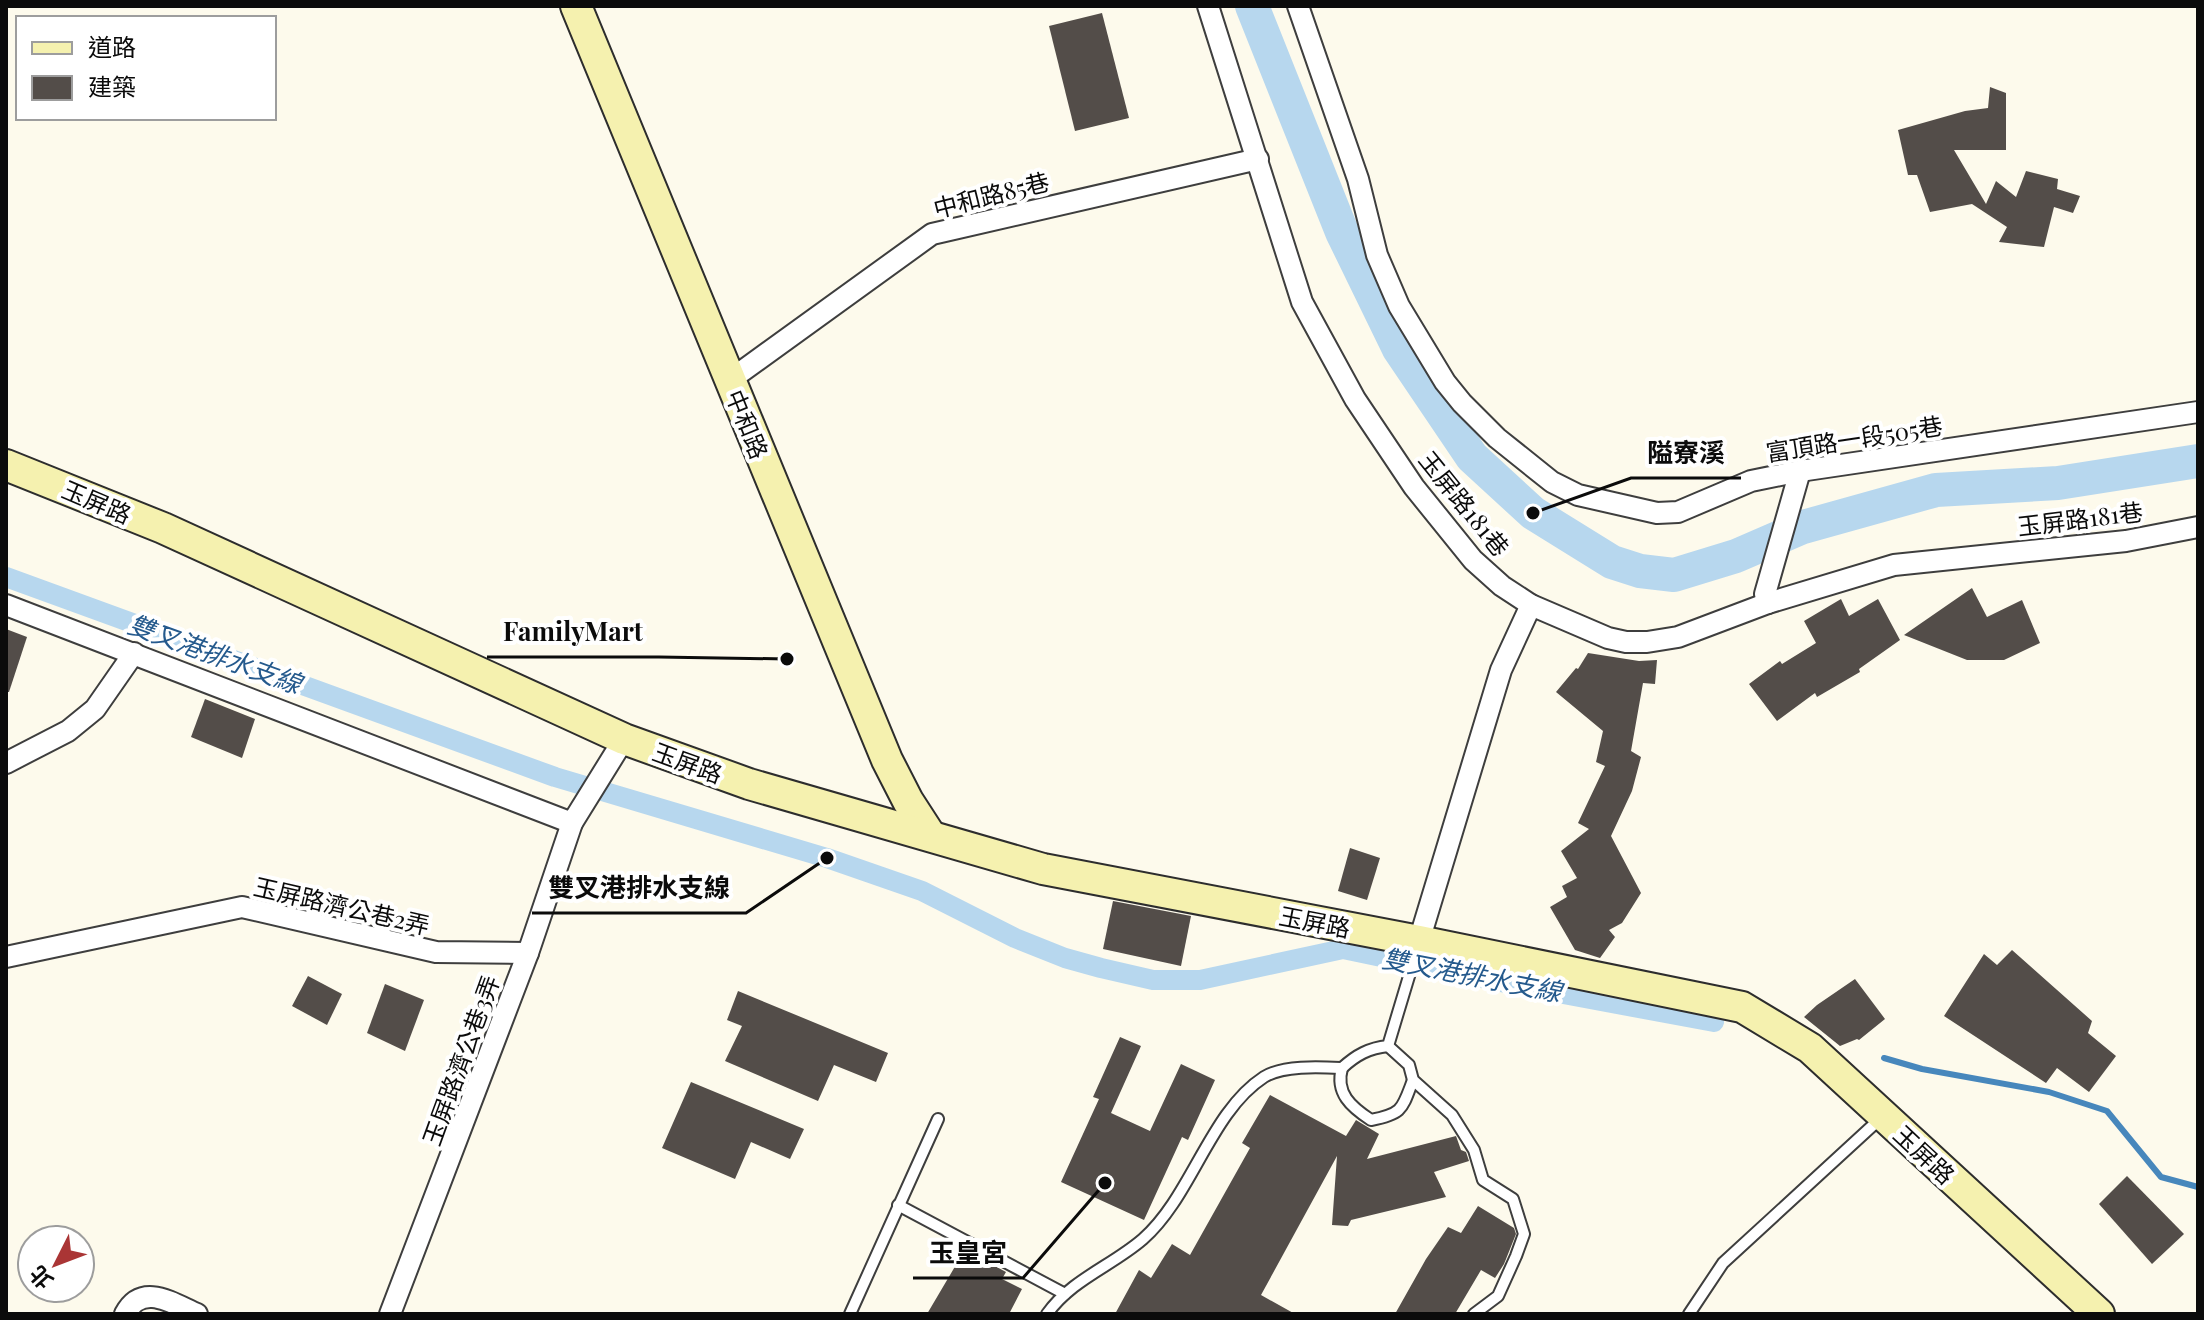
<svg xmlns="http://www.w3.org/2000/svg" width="2204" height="1320" viewBox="0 0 2204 1320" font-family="'Playfair Display','Noto Sans TC',serif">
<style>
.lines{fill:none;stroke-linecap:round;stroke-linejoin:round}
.stream{stroke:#4787bc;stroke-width:6}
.canal{stroke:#b7d7ee;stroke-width:20}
.river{stroke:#b7d7ee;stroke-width:34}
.building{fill:#534d49}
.lane-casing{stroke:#3e3e3e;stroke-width:14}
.street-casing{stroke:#3e3e3e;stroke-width:24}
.secondary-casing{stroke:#2d2d2d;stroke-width:34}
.lane{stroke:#fff;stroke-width:10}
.street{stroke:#fff;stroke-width:20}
.secondary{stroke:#f5f1af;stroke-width:30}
.labels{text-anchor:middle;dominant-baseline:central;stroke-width:8;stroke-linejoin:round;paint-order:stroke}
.street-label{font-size:24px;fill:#0b0b0b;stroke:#fff}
.water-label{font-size:26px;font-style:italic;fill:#255a8d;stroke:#fff}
.leader{fill:none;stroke:#0b0b0b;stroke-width:3}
.callout-dot{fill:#0b0b0b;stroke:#fff;stroke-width:3}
.callout-label{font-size:26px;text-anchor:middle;font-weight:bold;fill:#0b0b0b;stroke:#fff;stroke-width:8;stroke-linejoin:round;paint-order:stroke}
</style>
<rect width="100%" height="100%" fill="#fdfaec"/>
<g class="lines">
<polyline class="stream" points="1884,1058 1922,1069 2049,1092 2107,1111 2161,1177 2198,1187"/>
<polyline class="canal" points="6,577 555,777 827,858 922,891 1015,938 1065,958 1101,968 1153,980 1200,980 1343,949 1515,985 1714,1022"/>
<polyline class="river" points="1252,6 1342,232 1399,349 1472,457 1533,513 1612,562 1640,571 1674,575 1736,556 1803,527 1936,490 2058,483 2198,461"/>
</g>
<g class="building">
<polygon points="1102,13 1129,118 1075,131 1049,26"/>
<polygon points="1990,87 2006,93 2006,150 1954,150 1986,204 1996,181 2016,197 2026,171 2058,179 2057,189 2080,196 2073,213 2054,207 2044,247 1999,242 2007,227 1972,204 1930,212 1917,175 1908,175 1898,130 1965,111 1988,108"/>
<polygon points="1972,588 1987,617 2022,600 2040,643 2004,660 1967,660 1904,635"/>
<polygon points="1841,599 1849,616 1878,599 1900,640 1859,669 1860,672 1817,697 1815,693 1777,721 1749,684 1780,661 1782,664 1816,643 1804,621"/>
<polygon points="6,629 27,637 9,692 6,692"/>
<polygon points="1588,653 1639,661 1657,660 1655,684 1643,683 1631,751 1641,757 1632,791 1611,836 1641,893 1622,923 1609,930 1615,937 1600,958 1575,950 1550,907 1567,897 1562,886 1577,878 1561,851 1589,829 1578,823 1605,766 1596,762 1603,731 1556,692 1576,668 1578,669"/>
<polygon points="205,699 255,719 242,758 191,737"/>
<polygon points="1350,848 1380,858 1367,900 1338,891"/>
<polygon points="1113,901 1191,916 1181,966 1103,949"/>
<polygon points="2012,950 2092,1021 2088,1033 2116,1056 2089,1092 2057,1068 2046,1083 1944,1016 1984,954 1997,965"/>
<polygon points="308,976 342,994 327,1025 292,1006"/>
<polygon points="1855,979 1885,1019 1859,1040 1857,1039 1840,1046 1804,1017 1817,1005"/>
<polygon points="385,984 424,1000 405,1051 367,1033"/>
<polygon points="738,991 888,1053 876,1082 834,1065 818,1101 725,1061 742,1026 727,1020"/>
<polygon points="1120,1037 1141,1046 1111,1113 1150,1131 1181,1064 1215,1080 1188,1140 1182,1137 1144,1220 1061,1182 1099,1099 1093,1097"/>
<polygon points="691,1082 804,1129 790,1159 751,1142 735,1179 662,1148"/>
<polygon points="1270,1095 1346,1136 1356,1120 1379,1134 1367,1159 1456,1136 1461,1150 1466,1152 1469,1161 1434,1172 1446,1197 1351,1220 1348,1226 1332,1225 1337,1156 1261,1295 1295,1314 1115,1314 1139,1270 1151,1278 1172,1244 1190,1255 1250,1148 1242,1143"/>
<polygon points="2127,1176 2184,1234 2152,1264 2099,1204"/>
<polygon points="1478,1206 1514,1228 1516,1234 1504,1264 1495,1278 1481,1270 1455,1314 1395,1314 1426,1259 1448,1227 1461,1233"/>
<polygon points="963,1253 977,1263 980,1258 1006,1272 1002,1279 1022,1289 1009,1314 927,1314"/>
</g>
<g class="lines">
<defs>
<g id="lane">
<polyline points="1388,1046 1409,1065 1413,1080 1452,1115 1474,1150 1483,1180 1513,1199 1524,1234 1516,1256 1498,1296 1474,1314"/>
<path d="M1342,1068c-7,25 9,39 29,52 32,-6 31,-11 42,-40"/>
<polyline points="898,1205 1065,1294"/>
<polyline points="850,1314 938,1119"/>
<path d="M1047,1314c25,-35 65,-48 96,-75 49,-43 67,-127 121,-162 19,-12 56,-10 78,-9 14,-13 27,-20 46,-22l31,-103"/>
<polyline points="1689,1314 1723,1263 1882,1117"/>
</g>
<g id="street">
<polyline points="1208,6 1302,302 1355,399 1414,487 1473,560 1502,586 1531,605 1608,638 1626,642 1647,642 1678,637 1768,603 1894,565 2126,541 2198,527"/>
<polyline points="1298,6 1358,179 1377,255 1399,306 1445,382 1462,403 1497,438 1552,482 1578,495 1657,513 1678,512 1751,481 1800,471 2198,412"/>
<polyline points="730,380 932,234 1258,159"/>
<polyline points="1768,603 1765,594 1800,471"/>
<polyline points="6,605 572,823 624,739"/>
<polyline points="6,763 68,731 95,709 134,653"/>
<polyline points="1419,941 1501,670 1531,605"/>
<polyline points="6,957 242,907 436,952 528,953"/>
<path d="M125,1314c17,-32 47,-11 72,0"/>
<polyline points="390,1314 528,953 572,823"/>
</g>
<g id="secondary">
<polyline points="576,6 887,760 908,801 930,835"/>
<polyline points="6,465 163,528 624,739 749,784 1043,869 1419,941 1742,1007 1810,1048 2099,1314"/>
</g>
</defs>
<use href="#lane" class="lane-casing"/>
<use href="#street" class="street-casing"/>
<use href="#secondary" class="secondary-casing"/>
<use href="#lane" class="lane"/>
<use href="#street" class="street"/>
<use href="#secondary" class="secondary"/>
</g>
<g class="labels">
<g class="street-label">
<text transform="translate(991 194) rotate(-14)">中和路85巷</text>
<text transform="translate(748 424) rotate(68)">中和路</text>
<text transform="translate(1854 438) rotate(-9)">富頂路一段505巷</text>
<text transform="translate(97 501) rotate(23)">玉屏路</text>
<text transform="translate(1465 503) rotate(51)">玉屏路181巷</text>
<text transform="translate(2080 518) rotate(-7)">玉屏路181巷</text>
<text transform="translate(688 762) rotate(20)">玉屏路</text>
<text transform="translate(342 905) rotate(13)">玉屏路濟公巷2弄</text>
<text transform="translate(1315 921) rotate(11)">玉屏路</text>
<text transform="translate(460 1060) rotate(-70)">玉屏路濟公巷3弄</text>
<text transform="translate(1925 1154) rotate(43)">玉屏路</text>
</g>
<g class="water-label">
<text transform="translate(215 653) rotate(20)">雙叉港排水支線</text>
<text transform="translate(1472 974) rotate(11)">雙叉港排水支線</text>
</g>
</g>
<path class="leader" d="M1533 513L1631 478H1741M787 659L659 657H487M827 858L746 913H532M1105 1183L1023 1278H913"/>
<g class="callout-dot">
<circle cx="1533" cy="513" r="8"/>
<circle cx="787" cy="659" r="8"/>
<circle cx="827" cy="858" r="8"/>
<circle cx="1105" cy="1183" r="8"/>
</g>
<g class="callout-label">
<text x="1686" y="462">隘寮溪</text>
<text x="573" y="641">FamilyMart</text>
<text x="639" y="897">雙叉港排水支線</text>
<text x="968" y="1262">玉皇宮</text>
</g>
<rect width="2204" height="1320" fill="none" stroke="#0b0b0b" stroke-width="16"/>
<rect x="16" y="16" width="260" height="104" fill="#ffffff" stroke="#9d9d9d" stroke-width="2"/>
<rect x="32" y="42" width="40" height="12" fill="#f5f1af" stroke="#9d9d9d" stroke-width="2"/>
<text x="88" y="56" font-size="24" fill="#0b0b0b">道路</text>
<rect x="32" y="76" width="40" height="24" fill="#534d49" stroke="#9d9d9d" stroke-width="2"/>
<text x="88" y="96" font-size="24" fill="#0b0b0b">建築</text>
<g transform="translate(56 1264) rotate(228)"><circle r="38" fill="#ffffff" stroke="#9d9d9d" stroke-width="2"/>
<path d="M0-6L14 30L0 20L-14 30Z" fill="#aa3535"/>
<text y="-12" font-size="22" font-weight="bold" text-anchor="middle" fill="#0b0b0b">北</text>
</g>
</svg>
